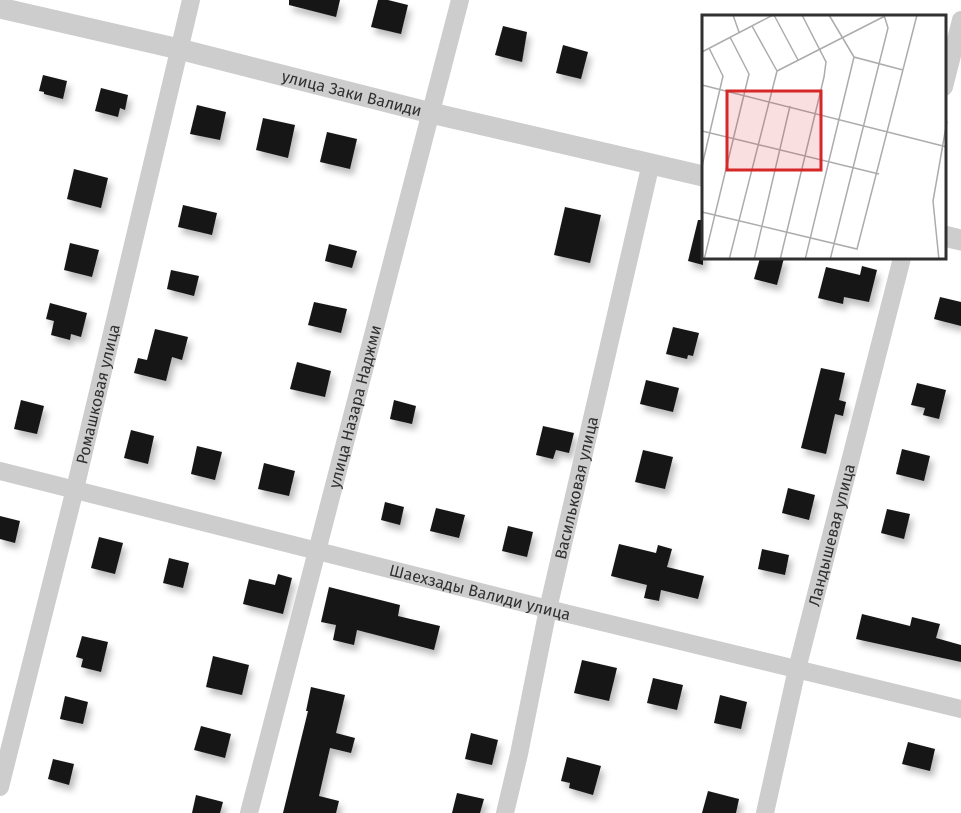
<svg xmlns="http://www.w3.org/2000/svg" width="961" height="813" viewBox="0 0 961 813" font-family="'Fira Sans',sans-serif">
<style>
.building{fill:#171717;filter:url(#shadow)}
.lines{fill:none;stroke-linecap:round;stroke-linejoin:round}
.minor{stroke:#cdcdcd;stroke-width:18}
.tertiary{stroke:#cdcdcd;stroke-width:21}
.labels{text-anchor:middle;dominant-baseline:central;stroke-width:6;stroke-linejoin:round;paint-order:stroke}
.street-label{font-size:16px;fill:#303030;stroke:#fff}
.inset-road{fill:none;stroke:#acacac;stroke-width:1.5}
.view{fill:#d62828;fill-opacity:0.15;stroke:#d62828;stroke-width:3}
.inset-edge{fill:none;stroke:#303030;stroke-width:3}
</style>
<defs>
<filter id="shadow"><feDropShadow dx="3.5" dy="6" stdDeviation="3" flood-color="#0004"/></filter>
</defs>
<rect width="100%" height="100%" fill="#fff"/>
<g class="building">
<polygon points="289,0 340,0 336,17 289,5"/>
<polygon points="378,0 388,0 408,5 401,34 371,27"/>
<polygon points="503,26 527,32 522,62 495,55"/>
<polygon points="563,45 588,52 581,79 556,73"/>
<polygon points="43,75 67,81 63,99 44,94 44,92 39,91"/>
<polygon points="101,88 128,95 125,110 120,108 118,117 95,111"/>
<polygon points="197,105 226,112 220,140 190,134"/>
<polygon points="263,118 295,125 288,158 256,150"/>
<polygon points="327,132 357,139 350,169 320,162"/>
<polygon points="74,169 108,178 101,208 67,199"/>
<polygon points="183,205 217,213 212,235 178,227"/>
<polygon points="565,207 601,215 590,263 554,255"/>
<polygon points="698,220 703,220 703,265 688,261"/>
<polygon points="70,243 99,250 92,277 64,270"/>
<polygon points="329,244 357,251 352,268 325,261"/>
<polygon points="760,258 784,258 777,285 754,279"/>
<polygon points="862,266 877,270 869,302 844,297 843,304 818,298 826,267 860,275"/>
<polygon points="171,270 199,276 194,296 167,289"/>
<polygon points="940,297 961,302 961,326 934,319"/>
<polygon points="314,302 347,309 341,333 308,325"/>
<polygon points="50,303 87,313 81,337 71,334 70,340 51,335 54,321 46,319"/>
<polygon points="673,327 699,333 693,356 688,355 687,359 666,354"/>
<polygon points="155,329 188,337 182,360 172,357 166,381 134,373 138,358 147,360"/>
<polygon points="297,362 331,371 325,397 290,389"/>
<polygon points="821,368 845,373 839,400 846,402 843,416 835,414 826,454 801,448"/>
<polygon points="646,380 679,388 673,412 640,404"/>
<polygon points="917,383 946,390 939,419 923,415 925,408 911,405"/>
<polygon points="21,400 44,406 37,434 14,429"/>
<polygon points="394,400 416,406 412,424 390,419"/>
<polygon points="543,426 574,433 569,453 556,450 553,459 536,455"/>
<polygon points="131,430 154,436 148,464 124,458"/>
<polygon points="197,446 222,452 215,480 191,474"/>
<polygon points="902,449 930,456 924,481 896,474"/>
<polygon points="643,450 673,457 665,489 635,482"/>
<polygon points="264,463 295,471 289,496 258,489"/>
<polygon points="788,488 815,495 809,520 782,513"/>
<polygon points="385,502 404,507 400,525 381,520"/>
<polygon points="436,508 465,515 459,538 430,531"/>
<polygon points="887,509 910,514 904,539 881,533"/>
<polygon points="0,516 20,521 15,543 0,539"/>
<polygon points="508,526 533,532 527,557 502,551"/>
<polygon points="99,537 123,543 115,574 91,568"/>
<polygon points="619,544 656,553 658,545 672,549 667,567 704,576 698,599 661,590 659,601 644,598 647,585 611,576"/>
<polygon points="762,549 789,555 785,575 758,569"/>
<polygon points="169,558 189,563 183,588 163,583"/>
<polygon points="278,574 292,578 283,614 243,604 249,579 275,585"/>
<polygon points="329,587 400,605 398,616 440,626 434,650 357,630 354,645 333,640 336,625 321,622"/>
<polygon points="862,614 910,626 912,617 940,624 936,638 961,645 961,662 856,639"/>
<polygon points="82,636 108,642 101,672 81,667 83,659 76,657"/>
<polygon points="213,656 249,665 242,695 206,687"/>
<polygon points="582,660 617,668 609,701 574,693"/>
<polygon points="653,678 683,685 677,710 647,703"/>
<polygon points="311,687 345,695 336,733 355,738 351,753 330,748 319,796 339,801 336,813 283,813 308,711 306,711"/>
<polygon points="720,695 747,702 741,729 714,723"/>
<polygon points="65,696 88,702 83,724 60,719"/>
<polygon points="201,726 231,734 225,758 194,750"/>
<polygon points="471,733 498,740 492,765 465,759"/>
<polygon points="908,742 935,749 930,771 902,764"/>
<polygon points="567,757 601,766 593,795 569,788 570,783 561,781"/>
<polygon points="53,759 74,764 69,785 48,779"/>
<polygon points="708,791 739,799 736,813 702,813"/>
<polygon points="457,793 484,799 480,813 452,813"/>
<polygon points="196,795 223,802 220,813 192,813"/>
</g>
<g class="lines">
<g class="minor">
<polyline points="944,87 961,20"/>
<path id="s1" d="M0,471l548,138 413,100"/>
<path id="s2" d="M0,787l75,-298 116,-489"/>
<path id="s3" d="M249,813l211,-813"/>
<path id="s4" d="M505,813l14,-59 29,-145 103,-446"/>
<path id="s5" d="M765,813l32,-144 105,-411"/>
</g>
<g class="tertiary">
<path id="s6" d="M0,8l179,41 252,64 272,63"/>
<polyline points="944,236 961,240"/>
</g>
</g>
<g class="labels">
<g class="street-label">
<text stroke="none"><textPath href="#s6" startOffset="362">улица Заки Валиди</textPath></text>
<text stroke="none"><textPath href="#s2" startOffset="405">Ромашковая улица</textPath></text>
<text stroke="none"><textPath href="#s3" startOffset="420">улица Назара Наджми</textPath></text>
<text stroke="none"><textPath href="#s4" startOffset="333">Васильковая улица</textPath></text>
<text stroke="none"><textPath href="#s5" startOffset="286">Ландышевая улица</textPath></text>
<text stroke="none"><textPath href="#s1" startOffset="495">Шаехзады Валиди улица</textPath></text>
</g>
</g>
<g transform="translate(702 15)">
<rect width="244" height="244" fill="#fff"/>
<path class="inset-road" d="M31,0l6,17M72,0l24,45M127,0l25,42 49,13M0,37l71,-37M75,56l108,-55M0,70l245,62M0,116l177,43M0,151l21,-90 -14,-28M0,197l155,37 60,-234M2,245l45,-186 -19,-37M27,245l48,-189 -25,-45M52,245l36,-154M78,245l44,-183 2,-15 -24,-47M103,245l49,-203M128,245l58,-232 -4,-13M237,245l-6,-59 14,-80"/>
<path class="view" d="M25,76h94v79h-94z"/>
<rect width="244" height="244" class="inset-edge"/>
</g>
</svg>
